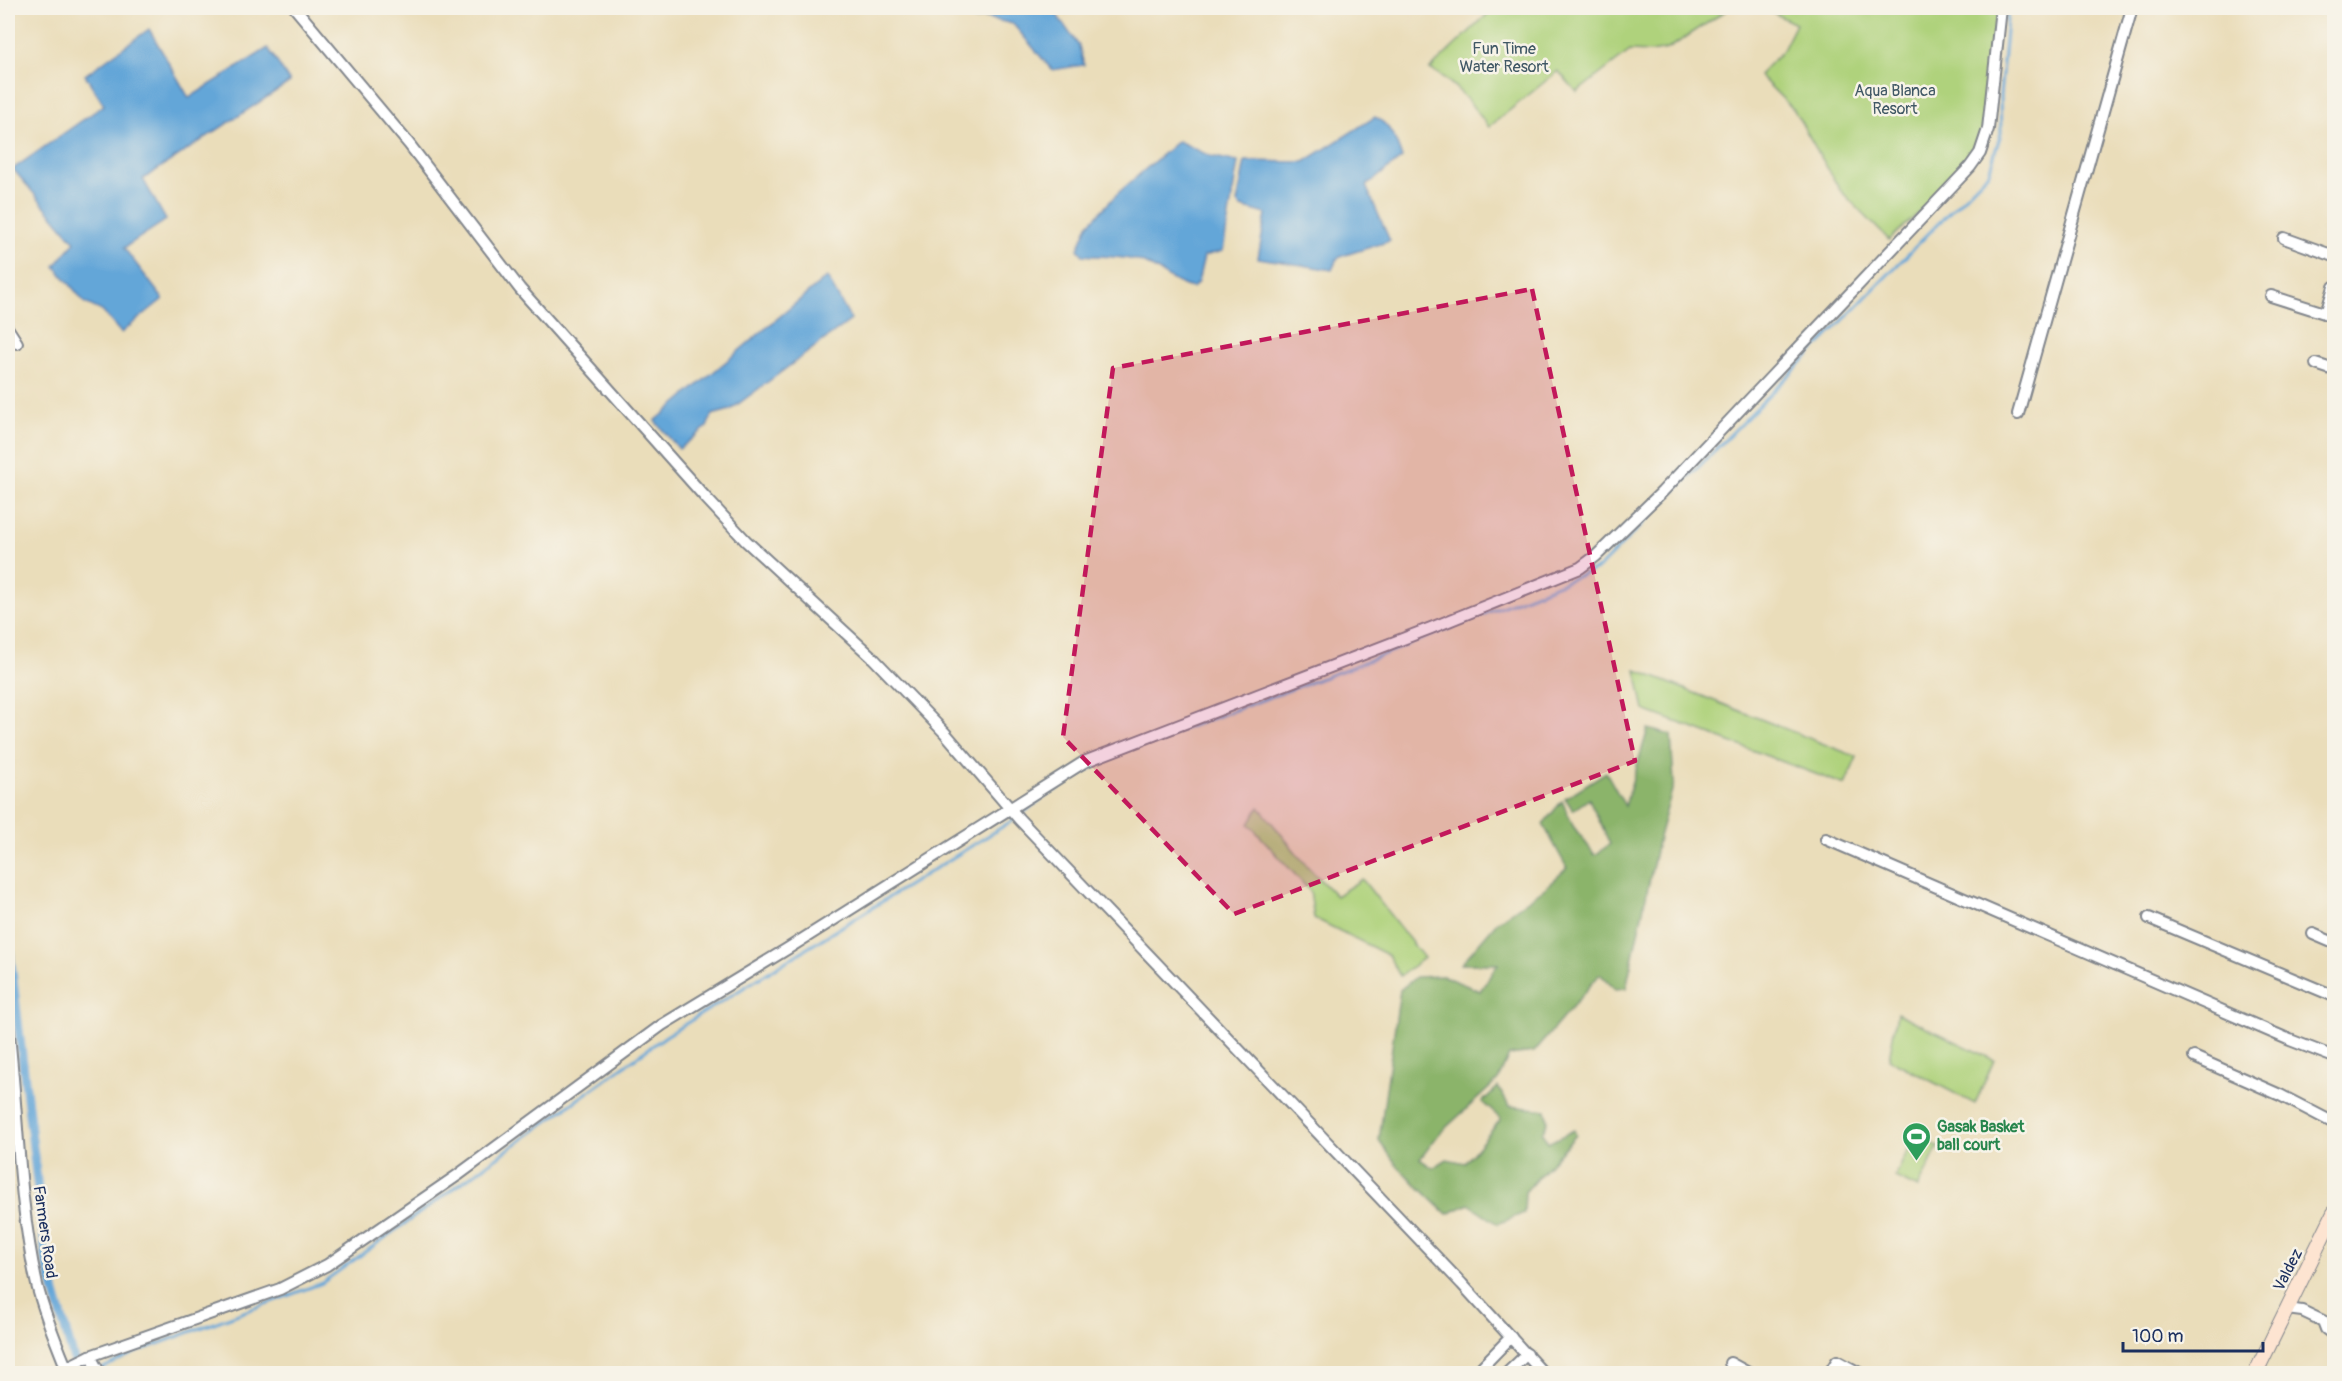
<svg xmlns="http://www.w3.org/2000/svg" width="2342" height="1381" viewBox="0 0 2342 1381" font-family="Pangolin,sans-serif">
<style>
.green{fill:#afd27b;stroke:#65806c;stroke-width:1.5}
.forest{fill:#8bb46b;stroke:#537264;stroke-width:1.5}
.water{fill:#63a6d8;stroke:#3f6a9b;stroke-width:1.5}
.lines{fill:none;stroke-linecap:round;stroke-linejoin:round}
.stream{stroke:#63a6d8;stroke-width:3}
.canal{stroke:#63a6d8;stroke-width:9}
.street-casing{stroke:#82868c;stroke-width:14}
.secondary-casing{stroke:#82868c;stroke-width:16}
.street{stroke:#fff;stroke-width:10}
.secondary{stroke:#fde4d1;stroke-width:14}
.marked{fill:#c2185b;fill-opacity:0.2;stroke:#c2185b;stroke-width:4.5;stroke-dasharray:12 8;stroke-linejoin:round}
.labels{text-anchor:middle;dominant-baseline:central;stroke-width:5;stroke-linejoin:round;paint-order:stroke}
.park-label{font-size:16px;fill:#405865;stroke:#f7f3e8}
.leisure-label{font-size:16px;font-weight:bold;fill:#27864d;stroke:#f7f3e8;text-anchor:start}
.street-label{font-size:16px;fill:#1b2f5e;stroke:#f7f3e8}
</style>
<rect width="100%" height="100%" fill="#f7f3e8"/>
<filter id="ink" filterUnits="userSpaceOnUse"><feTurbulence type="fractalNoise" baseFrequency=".0167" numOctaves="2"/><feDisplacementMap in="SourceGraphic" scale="12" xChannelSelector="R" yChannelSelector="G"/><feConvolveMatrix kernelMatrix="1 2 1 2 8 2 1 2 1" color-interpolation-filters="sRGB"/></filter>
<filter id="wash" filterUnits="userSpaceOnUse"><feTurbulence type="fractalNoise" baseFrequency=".008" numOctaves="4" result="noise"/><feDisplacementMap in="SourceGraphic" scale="24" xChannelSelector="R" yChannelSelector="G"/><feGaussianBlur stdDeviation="1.35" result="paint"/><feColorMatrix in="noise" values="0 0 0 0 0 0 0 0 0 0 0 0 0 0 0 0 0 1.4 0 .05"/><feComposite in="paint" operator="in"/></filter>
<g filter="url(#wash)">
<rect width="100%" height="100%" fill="#eaddba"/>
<g class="green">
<path d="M1494,8h236l-62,41 -17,3 -21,-1 -53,41 -19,-21 -69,56c-18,-23 -33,-44 -59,-58z"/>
<polygon points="1763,8 1999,8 1984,122 1978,146 1969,161 1944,190 1889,240 1840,190 1794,110 1759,75 1783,50 1796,24"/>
<polygon points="1636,670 1857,757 1845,785 1644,710"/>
<polygon points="1259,807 1307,866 1336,896 1362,879 1424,958 1400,976 1388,955 1314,918 1310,891 1249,824"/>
<polygon points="1897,1013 1994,1060 1975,1104 1889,1059"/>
<polygon points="1915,1136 1938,1147 1918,1188 1895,1177"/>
</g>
<polygon class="forest" points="1648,729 1671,735 1674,783 1659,837 1626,988 1615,989 1600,974 1534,1052 1509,1055 1498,1080 1439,1134 1420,1159 1433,1168 1447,1159 1465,1163 1501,1119 1482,1102 1498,1087 1509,1106 1546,1110 1548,1121 1542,1133 1548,1143 1574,1130 1576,1135 1525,1192 1524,1213 1498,1224 1469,1204 1447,1214 1398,1167 1379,1140 1400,990 1416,977 1443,976 1480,991 1498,964 1461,964 1497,922 1545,888 1567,868 1543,824 1562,801 1573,826 1595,855 1610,844 1589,799 1573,810 1565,798 1606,772 1625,806"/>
<g class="water">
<polygon points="953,8 1052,8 1079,46 1084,65 1052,70 1013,24 983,17 976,20"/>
<polygon points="149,29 189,98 268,48 290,82 143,179 166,220 124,248 163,299 121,333 102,311 85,303 55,266 75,242 13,169 104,105 85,75"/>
<path d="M1375,117c15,7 22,25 27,41l-36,28 24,55 -48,15 -5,3 -5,11 -74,-12 8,-44 -25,-7 -4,-4 8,-42 59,1z"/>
<path d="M1178,141l32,15 28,6 -15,89 -19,5 -6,26 -5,6c-21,-4 -34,-20 -54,-27 -17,-5 -39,-4 -56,-6l-5,-6 10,-24 30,-32z"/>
<polygon points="827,277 851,320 730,410 712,415 707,427 679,449 655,421"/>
</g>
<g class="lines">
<g class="stream">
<polyline points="1175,732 1352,667 1599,568 1989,172 2001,133 2000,96 2008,8"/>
<polyline points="1020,815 1042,798 1108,758"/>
<polyline points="91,1374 136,1352 322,1283 666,1036 1015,819"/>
</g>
<polyline class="canal" points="8,938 47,1265 78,1374"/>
</g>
</g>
<g filter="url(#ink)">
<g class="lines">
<defs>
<g id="street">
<polyline points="295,8 409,144 520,289 705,497 746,541 873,658 945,733 1019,819 1462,1284 1544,1374"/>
<polyline points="2284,238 2334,256"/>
<polyline points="2271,296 2334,316"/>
<polyline points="2326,314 2334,287"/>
<polyline points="8,329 17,343"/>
<polyline points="2316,364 2334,370"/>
<polyline points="2018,414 2132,8"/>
<polyline points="1826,839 2290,1040 2334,1057"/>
<polyline points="2149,918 2334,996"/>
<polyline points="2313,934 2334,943"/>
<path d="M8,1026c10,85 10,176 29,259 7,28 18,55 29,82"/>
<polyline points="2194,1057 2280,1095 2334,1123"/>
<polyline points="2287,1309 2302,1311 2323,1321 2326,1329 2334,1335"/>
<polyline points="90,1356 100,1374"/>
<polyline points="1730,1363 1750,1374"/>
<polyline points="53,1374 90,1356 280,1289 327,1265 458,1175 662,1025 787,949 1084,762 1431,628 1580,568 1596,556 1662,492 1970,167 1980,153 1988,129 2001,8"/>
<polyline points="1475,1374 1511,1337"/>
<polyline points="1506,1374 1527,1354"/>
<polyline points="1829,1374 1837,1361 1861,1374"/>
</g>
<polyline id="secondary" points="2255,1374 2334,1213"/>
</defs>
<use href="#street" class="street-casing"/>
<use href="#secondary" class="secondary-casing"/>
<use href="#street" class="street"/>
<use href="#secondary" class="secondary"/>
</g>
</g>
<path class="marked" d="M1532,289l103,472 -401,153 -171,-177 50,-369z"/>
<defs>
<symbol id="stadium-pin" viewBox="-11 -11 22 30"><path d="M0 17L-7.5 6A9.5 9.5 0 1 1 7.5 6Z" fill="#2e9e5b" stroke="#f7f3e8"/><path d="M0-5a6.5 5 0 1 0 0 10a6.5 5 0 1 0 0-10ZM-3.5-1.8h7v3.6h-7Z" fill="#fff"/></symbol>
</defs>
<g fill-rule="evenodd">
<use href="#stadium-pin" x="1900" y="1120" width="33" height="45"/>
</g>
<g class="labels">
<g class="park-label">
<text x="1504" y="49">Fun Time<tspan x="1504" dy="18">Water Resort</tspan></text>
<text x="1895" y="91">Aqua Blanca<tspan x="1895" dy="18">Resort</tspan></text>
</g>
<g class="leisure-label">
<text x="1937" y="1127">Gasak Basket<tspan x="1937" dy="18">ball court</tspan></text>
</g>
<g class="street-label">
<text transform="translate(45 1232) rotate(82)">Farmers Road</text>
<text transform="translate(2288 1270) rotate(-63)">Valdez</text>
</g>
</g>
<rect width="2342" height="1381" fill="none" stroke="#f7f3e8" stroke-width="30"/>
<path d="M2123 1342v9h140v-9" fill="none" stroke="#1b2f5e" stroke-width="3"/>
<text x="2132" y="1342" font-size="18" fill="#1b2f5e" stroke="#f7f3e8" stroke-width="4.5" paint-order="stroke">100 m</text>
</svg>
